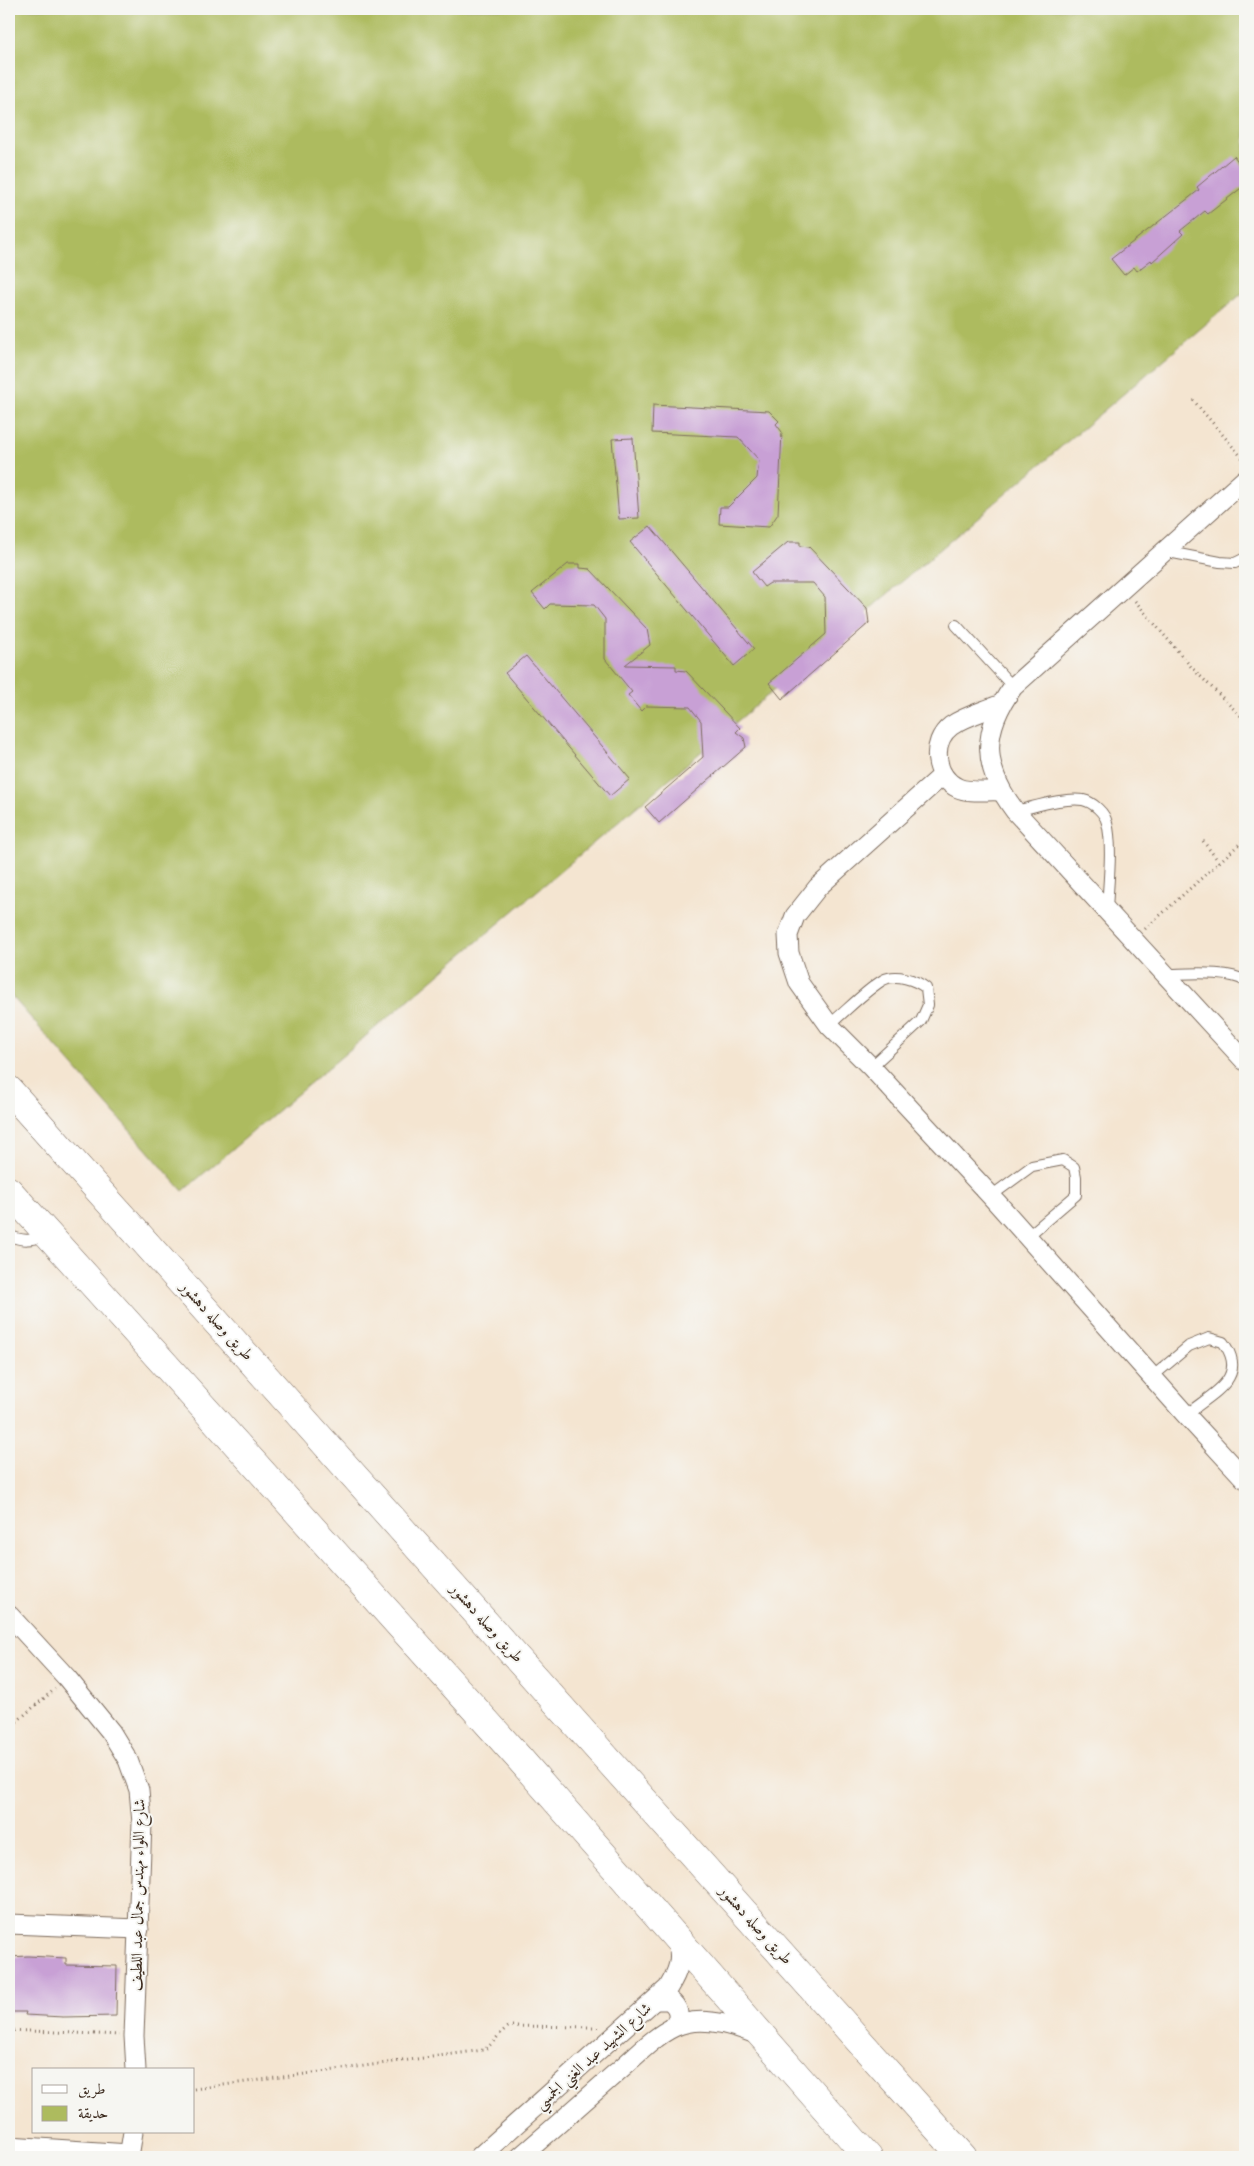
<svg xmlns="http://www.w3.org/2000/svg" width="1254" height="2166" viewBox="0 0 1254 2166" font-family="Cardo,Amiri,serif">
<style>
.green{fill:#adbb5e;stroke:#74723e}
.building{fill:#c8a0d5}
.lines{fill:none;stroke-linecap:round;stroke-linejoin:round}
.service-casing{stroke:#7c6b5d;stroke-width:12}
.minor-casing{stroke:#7c6b5d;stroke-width:21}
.primary-casing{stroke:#7c6b5d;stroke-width:29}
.path{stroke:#7c6b5d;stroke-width:3;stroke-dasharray:1 4;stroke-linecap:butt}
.service{stroke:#fff;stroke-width:10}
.minor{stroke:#fff;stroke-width:19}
.primary{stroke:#fff;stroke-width:28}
.labels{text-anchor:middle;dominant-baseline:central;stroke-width:4;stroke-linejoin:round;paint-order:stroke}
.street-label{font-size:16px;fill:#3b2a1e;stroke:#f6f6f2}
</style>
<rect width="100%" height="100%" fill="#f6f6f2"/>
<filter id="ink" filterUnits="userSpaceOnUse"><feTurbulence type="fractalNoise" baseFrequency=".02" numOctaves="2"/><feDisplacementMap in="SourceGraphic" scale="10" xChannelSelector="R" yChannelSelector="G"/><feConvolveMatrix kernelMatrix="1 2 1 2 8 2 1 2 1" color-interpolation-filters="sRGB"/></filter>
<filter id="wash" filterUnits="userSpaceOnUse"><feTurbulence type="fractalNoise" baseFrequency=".0096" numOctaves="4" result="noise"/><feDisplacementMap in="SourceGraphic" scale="20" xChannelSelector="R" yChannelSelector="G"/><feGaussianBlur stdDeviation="1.12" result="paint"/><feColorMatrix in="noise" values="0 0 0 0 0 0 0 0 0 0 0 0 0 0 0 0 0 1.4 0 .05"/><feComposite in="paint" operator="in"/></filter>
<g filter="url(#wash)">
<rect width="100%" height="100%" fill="#f4e5d1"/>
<polygon class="green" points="9,9 1245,9 1245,291 183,1191 9,993"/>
<g id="blocks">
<g class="building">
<polygon points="1234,156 1245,171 1245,185 1208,214 1205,211 1180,231 1183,234 1152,262 1151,260 1137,271 1134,267 1124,275 1111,259 1199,190 1197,187"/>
<polygon points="653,405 769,411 779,421 776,424 782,432 778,514 769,527 719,524 720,507 728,507 757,478 759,460 738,437 652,433"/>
<polygon points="633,438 639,518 619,519 612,439"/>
<polygon points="650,526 754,649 734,666 630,542"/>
<polygon points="788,542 800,542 800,546 809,547 867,608 869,623 782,699 769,683 826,634 825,597 813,583 770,583 764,587 752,572"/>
<polygon points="568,564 580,564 580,568 590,569 647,629 650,645 625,665 676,666 676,670 686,671 740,728 736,732 744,738 746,747 659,823 645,807 703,757 701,721 690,707 646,706 641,711 628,695 632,692 605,659 605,619 594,605 550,604 545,609 532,593"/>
<polygon points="526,656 630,779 610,796 505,673"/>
<polygon points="28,1956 66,1958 66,1965 117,1966 116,2016 63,2017 25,2015 26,2012 9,2012 9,1957"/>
</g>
</g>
</g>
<g filter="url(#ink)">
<use href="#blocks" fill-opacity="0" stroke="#7c6b5d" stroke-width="1"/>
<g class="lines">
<defs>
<g id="service">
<polyline points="1163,551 1220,562 1235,563 1245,558"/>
<polyline points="956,625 1013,687"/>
<path d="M1015,811c19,-4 49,-14 68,-11 10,2 22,13 24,23 6,23 1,63 0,87"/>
<path d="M1166,974c20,0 63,-4 79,7"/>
<path d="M829,1025c16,-13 37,-35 54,-45 13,-7 33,0 43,8l2,17 -7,16 -50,46"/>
<polyline points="991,1196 1032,1166 1063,1160 1074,1167 1076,1177 1076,1195 1027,1237"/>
<path d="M9,1235c13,7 23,5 37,1"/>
<path d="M1152,1377l37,-31 20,-8 14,4c27,36 -11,51 -37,73"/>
</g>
<g id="minor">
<path d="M1245,479l-232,208c-32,44 -31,80 2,124l230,250"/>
<polyline points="943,775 818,887 795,916 788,935 789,953 799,983 829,1025 871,1067 991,1196 1186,1415 1245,1479"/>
<path d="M1000,791c-12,-1 -31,2 -42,-3 -24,-11 -28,-46 -7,-62 14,-10 34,-15 50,-22"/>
<polyline points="9,1615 67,1678 111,1732 128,1760 139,1790 142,1823 134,2036 136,2070"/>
<polyline points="9,1924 139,1929"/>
<path d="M656,2000h13c10,7 12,16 5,26"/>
<polyline points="9,2146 129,2154"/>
<polyline points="129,2157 133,2132"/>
<path d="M479,2157l189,-169c10,-16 15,-29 9,-48"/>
<path d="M520,2157c33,-28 65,-57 97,-85 18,-15 36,-35 57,-45 26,-13 60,-2 84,8"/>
</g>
<g id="primary">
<polyline points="9,1090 963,2157"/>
<polyline points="9,1191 518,1757 868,2157"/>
</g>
</defs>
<use href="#service" class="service-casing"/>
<use href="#minor" class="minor-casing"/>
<use href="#primary" class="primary-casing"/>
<g class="path">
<polyline points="1193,400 1245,461"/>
<polyline points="1135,601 1193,669 1245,720"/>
<polyline points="1203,841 1219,862"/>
<polyline points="1145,929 1245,839"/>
<polyline points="9,1728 55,1689"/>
<polyline points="9,2030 119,2035"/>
<path d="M194,2089l289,-39c12,-6 15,-18 27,-24l88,1"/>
</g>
<use href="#service" class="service"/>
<use href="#minor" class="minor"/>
<use href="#primary" class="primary"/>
</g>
</g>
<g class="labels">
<g class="street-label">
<text transform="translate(217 1321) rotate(48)">طريق وصله دهشور</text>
<text transform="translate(487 1623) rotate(48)">طريق وصله دهشور</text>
<text transform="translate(138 1895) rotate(-89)">شارع اللواء مهندس جمال عبد اللطيف</text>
<text transform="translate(756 1925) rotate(48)">طريق وصله دهشور</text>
<text transform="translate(593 2056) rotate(-42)">شارع الشهيد عبد الغني الجمسي</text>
</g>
</g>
<rect width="1254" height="2166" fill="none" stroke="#f6f6f2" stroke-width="30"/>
<rect x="32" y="2068" width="162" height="65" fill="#f6f6f2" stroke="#aba49d"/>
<rect x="42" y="2085" width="25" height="8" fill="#ffffff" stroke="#aba49d"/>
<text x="78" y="2094" font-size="15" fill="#3b2a1e">طريق</text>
<rect x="42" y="2106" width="25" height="15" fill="#adbb5e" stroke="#aba49d"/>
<text x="78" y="2118" font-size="15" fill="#3b2a1e">حديقة</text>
</svg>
